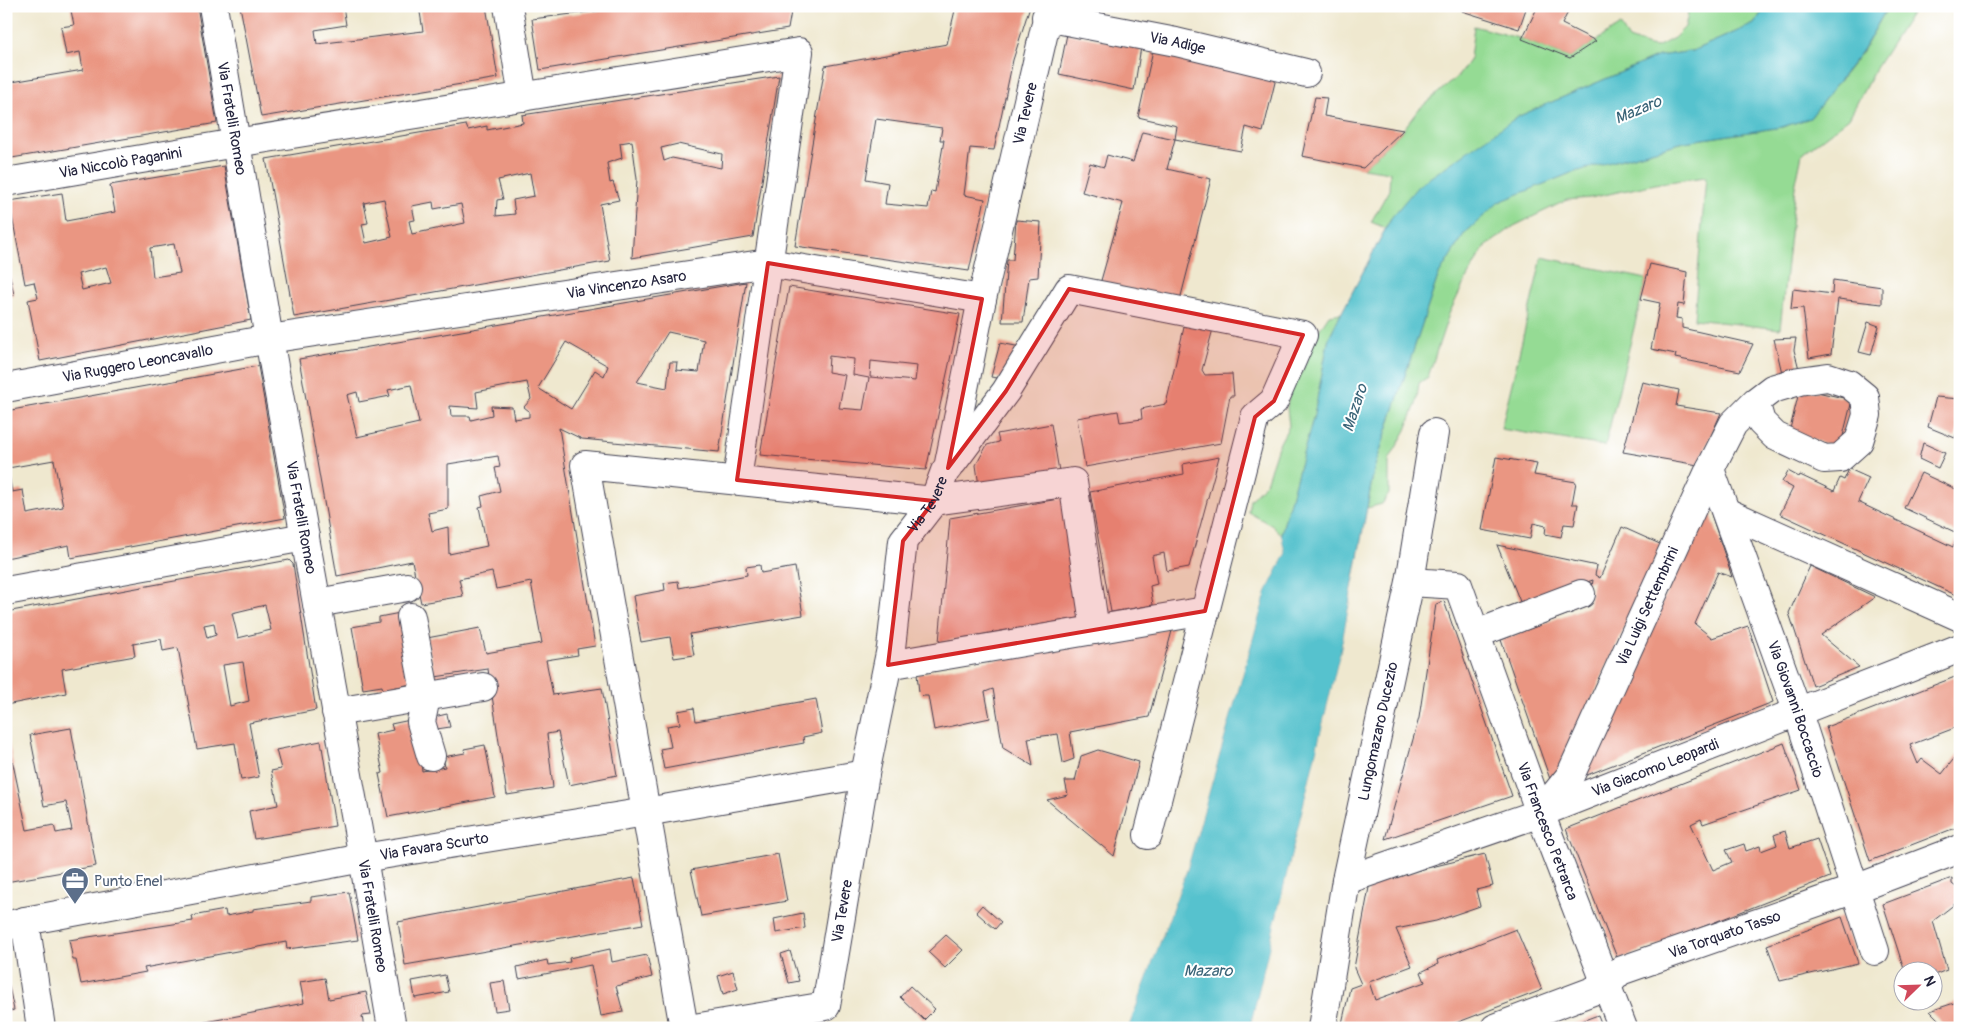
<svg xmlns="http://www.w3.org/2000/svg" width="1966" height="1034" viewBox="0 0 1966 1034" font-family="Pangolin,sans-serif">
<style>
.green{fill:#95db94;stroke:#5c7e68}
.water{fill:#56c2ce;stroke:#3c7284}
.pier{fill:#efe8cf}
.building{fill:#ea9682;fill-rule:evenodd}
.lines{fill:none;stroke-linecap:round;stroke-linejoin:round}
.minor-casing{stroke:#414051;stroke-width:30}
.major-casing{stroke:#414051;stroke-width:30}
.minor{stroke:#fff;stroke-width:28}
.major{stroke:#fff;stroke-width:28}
.marked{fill:#d62828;fill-opacity:0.2;stroke:#d62828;stroke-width:4;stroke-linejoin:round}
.labels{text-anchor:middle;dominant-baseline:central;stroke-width:4;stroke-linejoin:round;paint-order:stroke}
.street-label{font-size:15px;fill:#22223b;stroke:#fff}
.service-label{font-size:15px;fill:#4e5e75;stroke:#fff;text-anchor:start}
.water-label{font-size:16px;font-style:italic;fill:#376276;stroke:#fff}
</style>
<rect width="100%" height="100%" fill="#fff"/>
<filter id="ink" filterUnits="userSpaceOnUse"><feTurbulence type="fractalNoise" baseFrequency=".02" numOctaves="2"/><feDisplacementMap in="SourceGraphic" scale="10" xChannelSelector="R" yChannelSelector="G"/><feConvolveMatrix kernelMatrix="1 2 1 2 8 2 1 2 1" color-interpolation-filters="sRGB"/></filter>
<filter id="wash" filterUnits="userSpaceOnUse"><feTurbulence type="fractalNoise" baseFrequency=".0096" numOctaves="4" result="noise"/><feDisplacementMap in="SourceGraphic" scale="20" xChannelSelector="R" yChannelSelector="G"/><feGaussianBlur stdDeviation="1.12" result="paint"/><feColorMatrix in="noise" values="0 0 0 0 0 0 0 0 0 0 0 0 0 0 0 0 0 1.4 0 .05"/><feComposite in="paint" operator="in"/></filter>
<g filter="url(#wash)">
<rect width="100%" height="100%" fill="#efe8cf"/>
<g class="green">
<polygon points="1686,6 1766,6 1754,24 1692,51 1659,56 1517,117 1391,218 1385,228 1371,222 1389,190 1390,172 1363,168 1403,130 1418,110 1459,75 1470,59 1474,26 1522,39 1570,58 1620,25 1629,39 1649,46 1657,47 1674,38 1685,27 1688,15"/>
<polygon points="1888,6 1916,6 1873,73 1849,118 1802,154 1795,187 1780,329 1694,319 1706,177 1660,183 1590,198 1567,200 1514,226 1484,248 1465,281 1449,314 1428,377 1419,383 1416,404 1406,430 1389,460 1389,494 1382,504 1367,508 1374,469 1438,276 1464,234 1498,202 1571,173 1684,142 1782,127 1810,118 1863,51"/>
<polygon points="1542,257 1646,279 1605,446 1501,429"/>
<polygon points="1341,313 1329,337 1314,415 1281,534 1271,525 1248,512 1250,500 1266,483 1278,446 1289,426 1287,408 1290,389 1302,372 1317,333 1329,315"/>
</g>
<polygon class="water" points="1766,6 1888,6 1863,50 1810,118 1782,127 1684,142 1571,173 1499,202 1464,234 1438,276 1374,469 1341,649 1250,1028 1128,1028 1187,869 1266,592 1285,554 1281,534 1314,415 1329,337 1391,218 1418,186 1517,117 1659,56 1692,51 1754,24"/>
<g class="pier">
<polygon points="1279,532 1281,534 1285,554 1266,592 1187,869 1128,1028 1126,1028 1185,868 1263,591 1283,554"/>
<polygon points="1354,580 1356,581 1344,650 1271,954 1252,1028 1250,1028 1341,649"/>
</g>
<g id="blocks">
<g class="building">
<polygon points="70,6 197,6 217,123 6,159 6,83 83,70 80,52 66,55 61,27 74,25"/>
<polygon points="240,6 343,6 346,25 315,30 317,44 423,31 419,6 486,6 498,78 261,117"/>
<polygon points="637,6 792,6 788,29 540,70 532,19"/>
<path d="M956,6h74l-17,54 -19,90 -24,-2 -6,47 21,4 -16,72 -174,-25 30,-180 122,-22zM876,119l66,9 -2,12h4l-9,52 -4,-1 -3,17 -43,-4 3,-21 -22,-4z"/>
<polygon points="1463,6 1527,6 1519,29 1462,11"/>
<polygon points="1538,6 1571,6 1562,24 1596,41 1570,58 1522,39"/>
<polygon points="1067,34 1141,47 1134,90 1059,74"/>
<polygon points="1153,50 1276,78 1263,132 1246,127 1241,151 1175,139 1177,126 1138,117"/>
<path d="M779,76l-26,161 -121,21 5,-79 -5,-38 -12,2 2,15 -15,5 3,20 3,-1 6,18 -19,4 10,57 -316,56 -28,-158 200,-34 2,5 19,-4v4l36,-7 -1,-8zM678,144l44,10 -1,14 -49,-10 -8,3 -3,-13zM530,173l4,23 -21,4 2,14 -19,2 1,-16 6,-1 -5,-19zM384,199l8,38 -26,6 -4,-19 6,-1 -4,-20zM433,202l1,7 27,-5 4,19 -53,11 -3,-13 6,-1 -3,-14z"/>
<polygon points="1315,97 1327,98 1324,116 1403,130 1363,168 1302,156"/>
<polygon points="1142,132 1175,139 1167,169 1211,179 1180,300 1100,284 1123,203 1082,192 1090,163 1104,167 1107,155 1133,162"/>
<path d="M224,166l27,154 -211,41 -12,-61 10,-2 -4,-16 -9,2 -16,-83 53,-8 4,28 49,-9 -5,-27zM174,244l6,29 -27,4 -3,-29zM106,267l5,16 -29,7 -4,-16z"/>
<polygon points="1016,220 1041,222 1038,277 1029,278 1023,322 1002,322 1007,260 1013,260"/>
<polygon points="6,259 14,295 6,296"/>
<polygon points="1650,264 1687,272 1684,305 1678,304 1676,318 1682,319 1682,328 1753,344 1740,371 1675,358 1676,354 1651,349 1660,303 1641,299"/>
<polygon points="1833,280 1882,287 1882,304 1838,299 1831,354 1809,358 1803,308 1791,309 1793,289 1832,294"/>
<path d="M746,282l-27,170 -137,-13 -23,-11 36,218 -18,3 1,6 -32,5 7,35 49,-7 15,87 -48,10 -11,-53 -11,2 6,54 -46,7 -19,-126 -53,8 -8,-39 53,-10 6,25 56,-10 -11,-61 -35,7 -4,-17 -33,7 4,17 -42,7 -9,-42 -75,15 -38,-217zM668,332l36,8 -5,32 -23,-2 1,-8h-7l-3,26 -30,-6zM566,342l42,24 -4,10 -9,-6 -24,39 -33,-21zM527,382l4,17 -7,8 5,4v6l-15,2 -2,-12 -21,-1 1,9 -21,5 -1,-4h-19l-1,-10 28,2 -2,-16zM411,385l8,38 -62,14 -10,-42 10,-3 2,10 31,-6 -2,-6zM498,456l2,11 -5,1 5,23 -19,5 2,10 -4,1 8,39 -38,8 -1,-27 -16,4 -4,-18 20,-4v-45z"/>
<path d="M789,287l171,27 -34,156 -166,-15zM829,356l25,3 -1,16 16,3 -6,32 -24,-2 6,-33 -17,-3zM871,361l46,5 -2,15 -45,-4z"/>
<polygon points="1186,319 1214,325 1202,370 1205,375 1232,374 1234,396 1230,396 1221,443 1085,467 1077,418 1118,411 1120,422 1142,419 1141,409 1166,404"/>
<polygon points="1868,322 1879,326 1871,355 1859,352"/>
<polygon points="1796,338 1794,350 1799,369 1782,373 1774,339"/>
<polygon points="1000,343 1021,347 1004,379 991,377"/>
<path d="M258,366l27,152 -214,40 -2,-13 -63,13v-147zM54,460l9,47 -36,7 -4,-24 -11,2 -4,-24z"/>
<polygon points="1642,382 1679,390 1676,406 1721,413 1698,465 1623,452"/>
<polygon points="1800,388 1852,400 1840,448 1789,433"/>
<polygon points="1936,397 1960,399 1960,425 1955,438 1928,427"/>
<polygon points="1051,424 1059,471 979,486 976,465 987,445 999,442 997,434"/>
<polygon points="1923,443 1945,453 1938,468 1919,459"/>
<polygon points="1219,457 1189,567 1167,571 1164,553 1152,556 1157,584 1150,586 1153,605 1111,612 1090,492 1184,474 1183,464"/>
<polygon points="1496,457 1537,464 1534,475 1576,482 1572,504 1578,504 1574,525 1564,524 1561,537 1545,534 1546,526 1533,523 1530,539 1482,530"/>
<polygon points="1849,469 1869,478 1858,502 1953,547 1959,534 1904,508 1921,473 1960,491 1960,597 1780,514 1793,488 1782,482 1788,471 1799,477 1800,475 1834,491 1840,478 1844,480"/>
<polygon points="1064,498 1084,617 939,642 950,518"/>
<polygon points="1708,505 1732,577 1718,572 1695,624 1712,638 1748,626 1773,702 1587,775 1584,768"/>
<polygon points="1622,527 1662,545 1555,780 1551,782 1501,640 1589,606 1593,580 1521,604 1497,545 1597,566 1595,575 1600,578"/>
<path d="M289,560l4,4 23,146 -67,13 10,54 -18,3 -6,-37 -38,6 -19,-101 -15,3 -2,-12 -28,5 2,12 -73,13 4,24 -60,12v-93zM265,605l6,25 -33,8 -6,-25zM214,623l2,12 -9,3 -3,-13zM243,662l6,39 -19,5 -7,-41z"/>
<polygon points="760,565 761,573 795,567 803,615 690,634 694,655 674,658 670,637 641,642 633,596 665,590 664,583 678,581 679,588 747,575 746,567"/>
<polygon points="1810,566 1875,597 1821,635 1859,667 1813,686 1789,613"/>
<polygon points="1444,601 1512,796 1385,839 1419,718 1436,604"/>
<polygon points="400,613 416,683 383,690 382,686 363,689 352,627 379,622 379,617"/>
<polygon points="1173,627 1149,717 1070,732 1074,759 1063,763 1058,734 1028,738 1033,766 1003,748 993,689 985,692 990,718 934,730 928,696 923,696 919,692 917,674"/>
<polygon points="1960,675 1960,726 1910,745 1918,764 1922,759 1942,774 1960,751 1960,826 1870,861 1826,727"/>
<polygon points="816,699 822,733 803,737 804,743 664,769 660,749 671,747 667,726 680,724 678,711 694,708 696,721"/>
<polygon points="447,714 450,727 437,729 434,717"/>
<polygon points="415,719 422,771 445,767 443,757 465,753 464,749 485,745 495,797 388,817 379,774 383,773 375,734 393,730 391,724"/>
<polygon points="71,728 96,866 6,882 6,741 8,740 27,830 54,825 56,833 72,830 66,802 44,806 30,735"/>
<polygon points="321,741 335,826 254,839 249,811 278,805 271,771 281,769 276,750"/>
<polygon points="1784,743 1801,790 1703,824 1701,819 1691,824 1713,870 1732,862 1726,850 1744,844 1746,851 1760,846 1761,851 1777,845 1774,835 1785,831 1790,848 1817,839 1830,877 1618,960 1566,829"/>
<polygon points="1098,750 1139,762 1114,856 1047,800 1068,795 1065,781 1075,781 1081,756"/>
<polygon points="778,854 787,901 701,916 691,870"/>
<polygon points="1485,854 1493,886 1476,890 1480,906 1436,921 1396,929 1412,966 1369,982 1375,1000 1425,982 1421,972 1438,964 1437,960 1516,929 1542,990 1443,1028 1341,1028 1350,988 1361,984 1354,968 1370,882"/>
<polygon points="634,878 643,924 405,965 398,922"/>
<polygon points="1952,878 1952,884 1960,890 1960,900 1933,921 1947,970 1934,975 1934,972 1905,972 1883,904"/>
<polygon points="349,892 358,940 287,949 286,942 144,968 146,972 81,984 76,960 73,960 69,940 193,921 192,916 225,910 226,916 253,911 253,909 311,901 311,897"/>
<polygon points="982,905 1001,922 995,929 976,912"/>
<polygon points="803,913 805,928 776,933 774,919"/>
<polygon points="1842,917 1858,963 1780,981 1767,945"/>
<polygon points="946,935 963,950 945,968 928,952"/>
<polygon points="610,949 612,962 647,955 652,977 616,986 623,1012 601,1016 591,965 519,979 517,967 547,960 548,965 570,962 569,958"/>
<polygon points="790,951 799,981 789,983 781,954"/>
<polygon points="733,971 738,989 723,994 718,976"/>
<polygon points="6,973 14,1010 6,1012"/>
<polygon points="445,975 449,992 415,998 412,981"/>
<polygon points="325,978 329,999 366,992 371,1015 362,1016 364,1028 175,1028 304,1003 300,982"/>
<polygon points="504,981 509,1009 495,1011 490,983"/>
<polygon points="910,986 935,1009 924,1020 900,997"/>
<polygon points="1960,1001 1960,1028 1947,1028 1930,1011"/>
<polygon points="1598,1015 1603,1028 1563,1028"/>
</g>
</g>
</g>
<g filter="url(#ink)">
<use href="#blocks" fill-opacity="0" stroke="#414051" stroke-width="1"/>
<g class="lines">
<defs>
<g id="minor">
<path id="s1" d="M213,6l56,333 94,519 29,170"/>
<polyline points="508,6 523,97"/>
<path id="s2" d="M1046,17l130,25 130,31"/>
<path id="s3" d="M6,182l230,-39 563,-91 -62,428"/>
<path id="s4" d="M6,388l263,-49 499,-76 214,36"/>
<polyline points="953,462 1006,391 1069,289 1303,335 1274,401 1255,417 1148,835"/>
<path id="s5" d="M1710,469l87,241 78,241"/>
<polyline points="1726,512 1960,617"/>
<path id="s6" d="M1410,582l48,3 82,228 83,215"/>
<polyline points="6,591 305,537"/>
<polyline points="317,603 407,587"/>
<polyline points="411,617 426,697 421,722 431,756"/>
<polyline points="1476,634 1581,594"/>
<polyline points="888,665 1205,611"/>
<polyline points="336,712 483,687"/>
<path id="s7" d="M1540,813l30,-37 140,-307 23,-45 22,-22 17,-13 27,-8 29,-4 21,7 16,13 2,18 -8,26 -19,17 -16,1 -49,-23 -14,-14 -6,-20"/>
<path id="s8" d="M1346,880l194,-67 420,-165"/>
<path id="s9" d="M25,921l338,-63 283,-46 219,-38"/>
<polyline points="684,1028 585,465 934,501 1073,482 1095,630"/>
<path id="s10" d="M694,1028l132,-22 39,-232 26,-126 12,-107 31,-40 11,-30 3,-3 34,-169 68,-293"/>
<path id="s11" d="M1322,1028l24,-148 64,-298 24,-149"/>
<path id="s12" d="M1495,1028l111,-42 14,-15 235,-82 105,-40"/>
</g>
<polyline id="major" points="6,926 25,921 41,1028"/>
</defs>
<use href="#minor" class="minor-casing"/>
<use href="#major" class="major-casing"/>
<use href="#minor" class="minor"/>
<use href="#major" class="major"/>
</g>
</g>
<path class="marked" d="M768,263l214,36 -34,169 58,-77 63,-102 234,46 -29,66 -19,16 -50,194 -317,54 15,-124 31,-40 -197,-21z"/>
<defs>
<symbol id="office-pin" viewBox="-11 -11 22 30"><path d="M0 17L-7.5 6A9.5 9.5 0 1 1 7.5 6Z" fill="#5c6f8a" stroke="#fff"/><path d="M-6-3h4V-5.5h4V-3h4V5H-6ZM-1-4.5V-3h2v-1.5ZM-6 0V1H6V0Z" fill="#fff"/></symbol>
</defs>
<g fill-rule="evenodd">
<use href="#office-pin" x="59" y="865" width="32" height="43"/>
</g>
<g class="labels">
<g class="street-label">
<text stroke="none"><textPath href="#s2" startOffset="134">Via Adige</textPath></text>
<text stroke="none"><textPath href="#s10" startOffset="1055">Via Tevere</textPath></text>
<text stroke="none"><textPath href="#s1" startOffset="114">Via Fratelli Romeo</textPath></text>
<text stroke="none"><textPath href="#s3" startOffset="116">Via Niccolò Paganini</textPath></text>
<text stroke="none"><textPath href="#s4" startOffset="629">Via Vincenzo Asaro</textPath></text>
<text stroke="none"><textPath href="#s4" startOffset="134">Via Ruggero Leoncavallo</textPath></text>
<text stroke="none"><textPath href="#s10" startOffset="650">Via Tevere</textPath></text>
<text stroke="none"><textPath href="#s1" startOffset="519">Via Fratelli Romeo</textPath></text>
<text stroke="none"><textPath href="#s7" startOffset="234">Via Luigi Settembrini</textPath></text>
<text stroke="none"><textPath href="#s5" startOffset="255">Via Giovanni Boccaccio</textPath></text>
<text stroke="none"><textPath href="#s11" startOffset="302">Lungomazaro Ducezio</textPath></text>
<text stroke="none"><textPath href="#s8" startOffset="329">Via Giacomo Leopardi</textPath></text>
<text stroke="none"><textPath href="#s6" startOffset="310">Via Francesco Petrarca</textPath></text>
<text stroke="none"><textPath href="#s9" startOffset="416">Via Favara Scurto</textPath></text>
<text stroke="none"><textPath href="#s10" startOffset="230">Via Tevere</textPath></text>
<text stroke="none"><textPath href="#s1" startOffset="924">Via Fratelli Romeo</textPath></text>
<text stroke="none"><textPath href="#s12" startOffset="250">Via Torquato Tasso</textPath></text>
</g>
<g class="service-label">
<text x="94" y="881">Punto Enel</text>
</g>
<g class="water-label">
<text transform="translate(1638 110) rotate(-23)">Mazaro</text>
<text transform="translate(1355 408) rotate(-72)">Mazaro</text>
<text x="1208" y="971">Mazaro</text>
</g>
</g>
<rect width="1966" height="1034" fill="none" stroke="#fff" stroke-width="25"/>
<g transform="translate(1918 986) rotate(67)"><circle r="24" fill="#ffffff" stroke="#a7a7b1"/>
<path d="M0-4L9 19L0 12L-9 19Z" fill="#d1495b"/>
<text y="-8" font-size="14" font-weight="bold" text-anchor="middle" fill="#22223b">N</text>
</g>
</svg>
